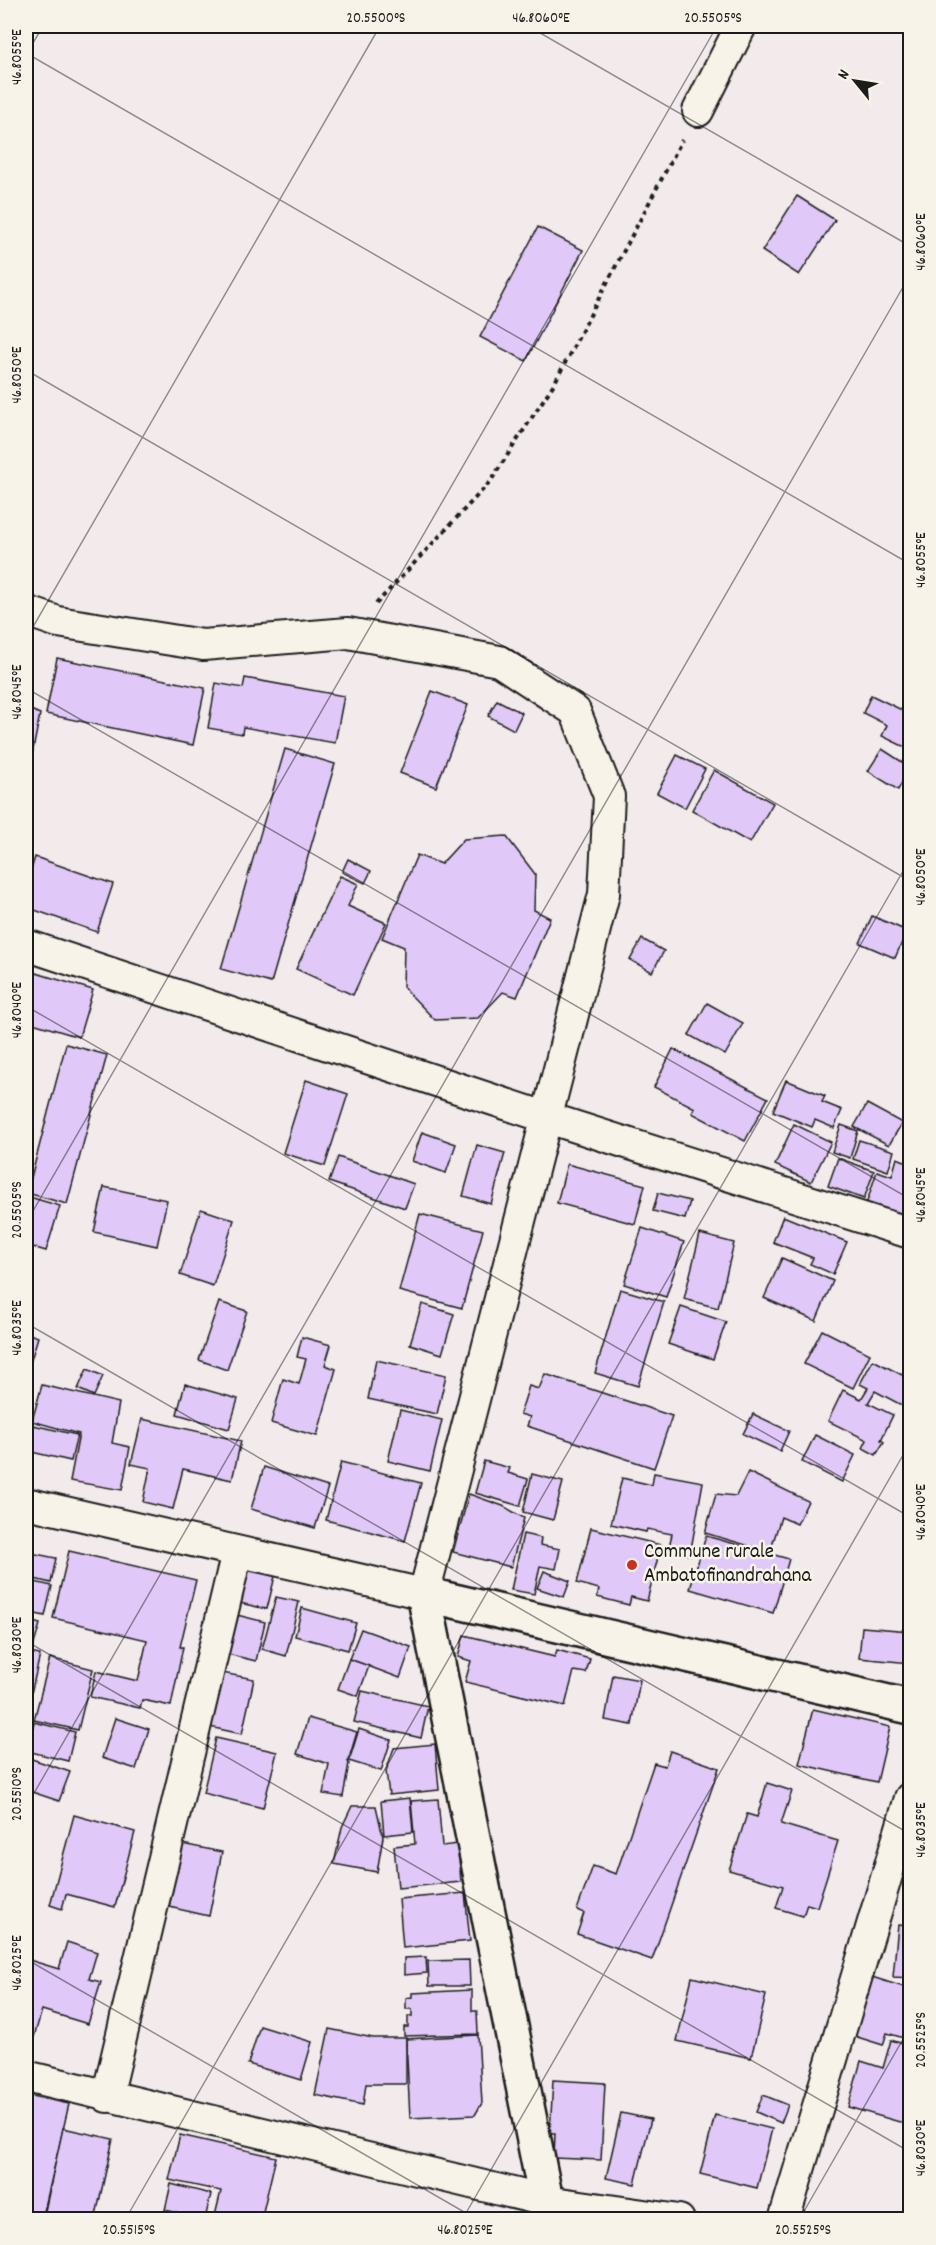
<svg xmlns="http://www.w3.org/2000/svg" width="936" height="2245" viewBox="0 0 936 2245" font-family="Dekko,sans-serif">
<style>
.building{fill:#e0c8f8;stroke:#1c1c1c;stroke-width:1.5}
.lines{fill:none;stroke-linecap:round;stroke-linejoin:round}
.minor-casing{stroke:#1c1c1c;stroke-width:34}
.tertiary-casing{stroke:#1c1c1c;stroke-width:38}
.path{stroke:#1c1c1c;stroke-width:4;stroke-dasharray:4.5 4.5;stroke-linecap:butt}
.minor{stroke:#f7f3e8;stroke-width:30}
.tertiary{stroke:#f7f3e8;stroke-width:33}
.ticks{fill:none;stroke:#1c1c1c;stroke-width:1.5;stroke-opacity:0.45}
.poi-dot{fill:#c8321e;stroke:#f7f3e8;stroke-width:2}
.labels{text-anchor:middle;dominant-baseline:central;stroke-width:5;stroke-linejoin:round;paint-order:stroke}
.poi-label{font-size:21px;fill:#1c1c1c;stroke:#f7f3e8;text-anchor:start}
.neatline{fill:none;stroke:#1c1c1c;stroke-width:2}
.ticks-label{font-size:15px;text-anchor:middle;fill:#1c1c1c}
</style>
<rect width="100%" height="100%" fill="#f2eaeb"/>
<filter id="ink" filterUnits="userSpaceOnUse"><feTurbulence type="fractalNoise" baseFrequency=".0167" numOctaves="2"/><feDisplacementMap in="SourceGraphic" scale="12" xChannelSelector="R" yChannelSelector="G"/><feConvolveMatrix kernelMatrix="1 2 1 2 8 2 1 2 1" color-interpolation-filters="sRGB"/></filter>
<g filter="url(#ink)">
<g class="building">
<polygon points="797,196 835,220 799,275 762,251"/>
<polygon points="538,227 583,250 526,361 480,337"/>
<polygon points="57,658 205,688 193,745 46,714"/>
<polygon points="245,678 344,696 335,743 243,727 242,734 208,728 216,683 243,688"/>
<polygon points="432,691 468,705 436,787 400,773"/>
<polygon points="871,695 910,714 909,749 882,736 887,725 863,713"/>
<polygon points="497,700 522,713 514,730 488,716"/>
<polygon points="26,708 40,714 26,786"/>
<polygon points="285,749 335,764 271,983 221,969"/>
<polygon points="882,749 910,767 898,790 868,771"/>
<polygon points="677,755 705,769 685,808 657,793"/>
<polygon points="714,770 773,803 750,843 692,810"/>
<polygon points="506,836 535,874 534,910 550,918 517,997 503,992 478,1018 435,1020 403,987 404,947 382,938 417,855 441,864 464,839"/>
<polygon points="35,857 113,884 97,932 26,907 26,886"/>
<polygon points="348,859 371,871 365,883 342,872"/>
<polygon points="340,876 358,884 348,906 386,923 353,995 296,969"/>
<polygon points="872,916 907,931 895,958 860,943"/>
<polygon points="642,939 664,951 652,972 630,960"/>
<polygon points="26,970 93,990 79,1037 26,1021"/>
<polygon points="707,1003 743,1023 725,1055 689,1035"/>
<polygon points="66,1044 107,1055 67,1204 27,1193"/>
<polygon points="673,1049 768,1098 745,1141 692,1113 695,1108 654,1087"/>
<polygon points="306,1080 348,1094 325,1166 283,1153"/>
<polygon points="786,1080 825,1096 822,1102 842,1110 834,1128 815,1120 812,1127 773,1111"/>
<polygon points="867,1104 902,1123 889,1145 854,1127"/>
<polygon points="794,1124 831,1142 811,1182 775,1165"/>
<polygon points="841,1125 858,1131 850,1158 832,1152"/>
<polygon points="422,1132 456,1144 446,1173 412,1161"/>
<polygon points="859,1140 894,1151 888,1171 853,1159"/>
<polygon points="477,1145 505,1153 491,1204 463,1196"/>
<polygon points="338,1157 414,1184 405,1208 329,1182"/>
<polygon points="838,1158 874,1171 864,1199 828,1186"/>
<polygon points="897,1158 910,1163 910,1186 901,1216 866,1205 877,1171 892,1176"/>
<polygon points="567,1164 645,1185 635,1224 557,1203"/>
<polygon points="104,1187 167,1200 157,1246 94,1232"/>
<polygon points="658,1193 690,1201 685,1219 653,1211"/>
<polygon points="26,1196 60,1206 46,1251 26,1245"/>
<polygon points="201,1209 234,1220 213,1286 180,1275"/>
<polygon points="420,1214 483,1230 462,1308 399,1291"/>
<polygon points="783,1216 847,1242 833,1274 810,1264 813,1258 773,1242"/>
<polygon points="642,1228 684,1242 666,1297 624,1284"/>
<polygon points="700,1234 734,1243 718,1308 684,1299"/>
<polygon points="782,1258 833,1281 816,1321 764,1298"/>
<polygon points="620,1289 664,1302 638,1386 595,1373"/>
<polygon points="219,1302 247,1311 227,1370 199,1360"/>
<polygon points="422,1304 454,1314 442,1354 410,1344"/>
<polygon points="681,1307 726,1322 713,1359 668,1344"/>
<polygon points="822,1330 870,1354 853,1388 804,1364"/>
<polygon points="26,1333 38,1337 31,1360 26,1358"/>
<polygon points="302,1337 331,1345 325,1365 336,1369 317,1436 271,1423 283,1379 299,1384 306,1359 297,1357"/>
<polygon points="376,1360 446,1375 437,1414 368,1399"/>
<polygon points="873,1360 910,1379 910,1402 907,1408 875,1391 868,1403 893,1415 881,1440 884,1442 876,1455 863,1448 867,1440 828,1421 843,1390 861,1399 868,1388 860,1384"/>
<polygon points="87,1369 103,1376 94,1396 78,1389"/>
<polygon points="545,1374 672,1416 654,1468 527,1426 530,1417 520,1414 529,1386 539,1389"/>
<polygon points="185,1384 238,1399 229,1429 177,1414"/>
<polygon points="42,1385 119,1403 112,1443 130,1447 122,1490 70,1481 79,1434 32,1421"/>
<polygon points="400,1410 442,1420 430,1471 388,1461"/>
<polygon points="753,1414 789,1431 780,1451 743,1434"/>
<polygon points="142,1419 241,1441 232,1480 183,1469 173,1509 143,1502 150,1468 131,1464"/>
<polygon points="33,1425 77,1435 71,1461 27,1451"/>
<polygon points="815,1435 855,1455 842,1482 802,1462"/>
<polygon points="484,1461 510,1468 508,1473 528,1479 520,1506 475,1493"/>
<polygon points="341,1462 421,1483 405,1541 326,1520"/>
<polygon points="264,1467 328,1487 315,1528 251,1509"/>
<polygon points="748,1472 808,1501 797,1524 781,1517 770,1552 705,1533 716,1494 736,1496"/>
<polygon points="654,1473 703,1482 690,1555 668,1551 672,1534 647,1529 646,1532 611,1524 622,1478 652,1485"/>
<polygon points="532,1474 563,1482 553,1520 523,1512"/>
<polygon points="469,1494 503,1506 524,1518 511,1567 453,1552"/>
<polygon points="591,1528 661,1545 647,1601 631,1597 629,1605 597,1597 599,1589 577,1583"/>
<polygon points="523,1534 541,1538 540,1545 560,1549 556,1569 540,1566 534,1594 511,1590"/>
<polygon points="706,1536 789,1559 773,1613 690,1589"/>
<polygon points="69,1551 196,1580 180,1647 183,1647 171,1706 142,1700 140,1708 90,1697 96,1671 138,1681 147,1640 53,1618"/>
<polygon points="26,1552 56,1558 51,1583 26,1577"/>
<polygon points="245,1564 276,1572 267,1609 235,1602"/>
<polygon points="544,1571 570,1581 564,1597 537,1588"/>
<polygon points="26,1580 52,1586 45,1616 26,1612"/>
<polygon points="276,1597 299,1602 286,1656 262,1649"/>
<polygon points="302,1608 356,1623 348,1650 295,1636"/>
<polygon points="237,1615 265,1622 256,1661 223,1653"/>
<polygon points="26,1620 40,1624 33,1648 26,1646"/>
<polygon points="862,1627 910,1631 910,1663 859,1658"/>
<polygon points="361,1629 411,1647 400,1678 349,1659"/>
<polygon points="464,1635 555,1657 557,1650 590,1659 586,1673 574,1671 565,1706 465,1682 471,1661 458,1657"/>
<polygon points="26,1652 40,1655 27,1711 26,1711"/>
<polygon points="50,1658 93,1669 78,1730 34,1720"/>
<polygon points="349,1659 369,1666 358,1696 338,1689"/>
<polygon points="217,1672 254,1679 242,1734 205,1726"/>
<polygon points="613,1675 640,1680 632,1725 605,1720"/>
<polygon points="362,1691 428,1706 421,1738 354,1722"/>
<polygon points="813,1709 890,1727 877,1782 799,1764"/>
<polygon points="115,1718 149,1729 136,1769 102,1758"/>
<polygon points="308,1718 357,1732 348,1762 349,1763 343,1797 323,1794 329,1764 297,1754"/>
<polygon points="34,1722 75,1732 68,1761 27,1751"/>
<polygon points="359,1729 391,1740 381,1771 349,1761"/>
<polygon points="216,1738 277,1752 263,1808 203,1793"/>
<polygon points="435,1744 439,1790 389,1795 386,1771 394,1748"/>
<polygon points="670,1751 719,1768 652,1960 577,1934 584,1913 577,1910 593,1866 616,1874 654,1763 665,1766"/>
<polygon points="26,1757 70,1772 59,1801 26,1790"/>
<polygon points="767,1783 792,1791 781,1824 838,1841 817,1907 807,1904 803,1916 776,1908 783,1886 729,1870 747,1814 757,1817"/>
<polygon points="410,1798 413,1832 384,1835 381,1801"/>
<polygon points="438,1799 442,1846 458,1844 461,1882 398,1888 394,1846 415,1844 411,1801"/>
<polygon points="352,1806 376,1806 383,1837 377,1872 334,1864 342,1827"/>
<polygon points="74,1815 135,1832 115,1907 66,1894 62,1909 50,1905"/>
<polygon points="182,1844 222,1852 209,1916 169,1907"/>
<polygon points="465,1893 470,1941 403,1948 399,1899"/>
<polygon points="26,1895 31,1896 26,1920"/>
<polygon points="898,1925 910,1926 910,1978 893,1977"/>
<polygon points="67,1942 97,1952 89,1979 101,1982 88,2024 42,2010 34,2037 26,2034 26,1959 59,1969"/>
<polygon points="426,1957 427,1973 404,1975 404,1958"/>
<polygon points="469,1960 470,1986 429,1986 428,1961"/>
<polygon points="692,1977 766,1995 751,2058 677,2041"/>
<polygon points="872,1977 910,1989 910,2040 887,2033 883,2045 854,2036"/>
<polygon points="472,1990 472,2011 477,2011 478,2034 404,2036 404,2027 408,2027 408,2016 412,2016 412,2009 406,2009 406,1998 412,1997 412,1993"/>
<polygon points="260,2026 312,2042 301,2080 248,2064"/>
<polygon points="329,2029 373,2038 406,2038 406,2084 366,2084 363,2105 315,2095"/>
<polygon points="478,2035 482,2103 475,2115 410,2118 406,2039"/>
<polygon points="891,2040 910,2046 910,2125 848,2107 861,2061 883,2068"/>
<polygon points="553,2080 605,2083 601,2160 554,2158 555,2133 550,2133"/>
<polygon points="28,2095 69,2104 42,2220 26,2220 26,2107"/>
<polygon points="763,2095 788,2105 781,2123 756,2112"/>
<polygon points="621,2113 651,2119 635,2184 606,2178"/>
<polygon points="715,2115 772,2129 757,2188 700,2174"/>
<polygon points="63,2128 113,2139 95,2220 43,2220"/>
<polygon points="180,2135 276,2157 261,2220 214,2220 221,2191 169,2180"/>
<polygon points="171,2184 211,2194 205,2219 165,2210"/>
</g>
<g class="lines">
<defs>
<g id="minor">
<polyline points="698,111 741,26"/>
<polyline points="26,611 58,622 203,645 348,633 499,661 575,711 609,796 604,894 424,1594 26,1503"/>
<polyline points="26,945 545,1117 910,1233"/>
<polyline points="26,2076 546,2201 679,2220"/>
<polyline points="107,2097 237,1552"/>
<polyline points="784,2220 910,1798"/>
</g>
<polyline id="tertiary" points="550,2220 424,1594 910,1707"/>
</defs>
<use href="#minor" class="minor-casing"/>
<use href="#tertiary" class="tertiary-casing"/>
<polyline class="path" points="376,604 490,482 555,382 682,140"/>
<use href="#minor" class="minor"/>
<use href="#tertiary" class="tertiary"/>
</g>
</g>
<path class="ticks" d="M528,26l382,220M26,53l884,511M26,55l17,-29M26,370l884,511M26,639l354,-613M26,688l884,511M26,1006l884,511M26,1223l691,-1197M26,1323l884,511M26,1641l884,511M26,1807l884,-1532M26,1959l452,261M125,2220l785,-1361M462,2220l448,-777M799,2220l111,-193"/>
<circle class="poi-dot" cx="632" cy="1565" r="6"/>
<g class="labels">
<g class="poi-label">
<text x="644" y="1553">Commune rurale<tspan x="644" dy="24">Ambatofinandrahana</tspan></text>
</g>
</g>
<rect width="936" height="2245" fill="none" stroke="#f7f3e8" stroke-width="66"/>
<g transform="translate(855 81) rotate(300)" stroke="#f7f3e8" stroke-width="4.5" paint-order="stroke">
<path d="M0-4.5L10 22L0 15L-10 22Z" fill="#1c1c1c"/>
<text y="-9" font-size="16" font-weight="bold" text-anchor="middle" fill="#1c1c1c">N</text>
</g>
<rect x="33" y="33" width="870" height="2179" class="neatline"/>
<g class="ticks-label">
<text x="376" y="22">20.5500°S</text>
<text x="541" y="22">46.8060°E</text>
<text x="713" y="22">20.5505°S</text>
<text transform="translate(16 57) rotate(-90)" y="5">46.8055°E</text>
<text transform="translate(920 242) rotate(-90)" y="5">46.8060°E</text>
<text transform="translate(16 375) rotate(-90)" y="5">46.8050°E</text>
<text transform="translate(920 560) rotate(-90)" y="5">46.8055°E</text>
<text transform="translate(16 692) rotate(-90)" y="5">46.8045°E</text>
<text transform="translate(920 877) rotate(-90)" y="5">46.8050°E</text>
<text transform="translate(16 1010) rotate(-90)" y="5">46.8040°E</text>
<text transform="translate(920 1195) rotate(-90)" y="5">46.8045°E</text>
<text transform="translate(16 1210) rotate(-90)" y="5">20.5505°S</text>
<text transform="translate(16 1328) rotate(-90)" y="5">46.8035°E</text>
<text transform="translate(920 1512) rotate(-90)" y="5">46.8040°E</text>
<text transform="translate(16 1645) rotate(-90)" y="5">46.8030°E</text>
<text transform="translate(16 1794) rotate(-90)" y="5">20.5510°S</text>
<text transform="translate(920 1830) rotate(-90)" y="5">46.8035°E</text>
<text transform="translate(16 1963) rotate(-90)" y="5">46.8025°E</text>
<text transform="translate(920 2040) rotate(-90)" y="5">20.5525°S</text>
<text transform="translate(920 2148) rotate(-90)" y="5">46.8030°E</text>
<text x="129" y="2234">20.5515°S</text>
<text x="465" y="2234">46.8025°E</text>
<text x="803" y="2234">20.5525°S</text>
</g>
</svg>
